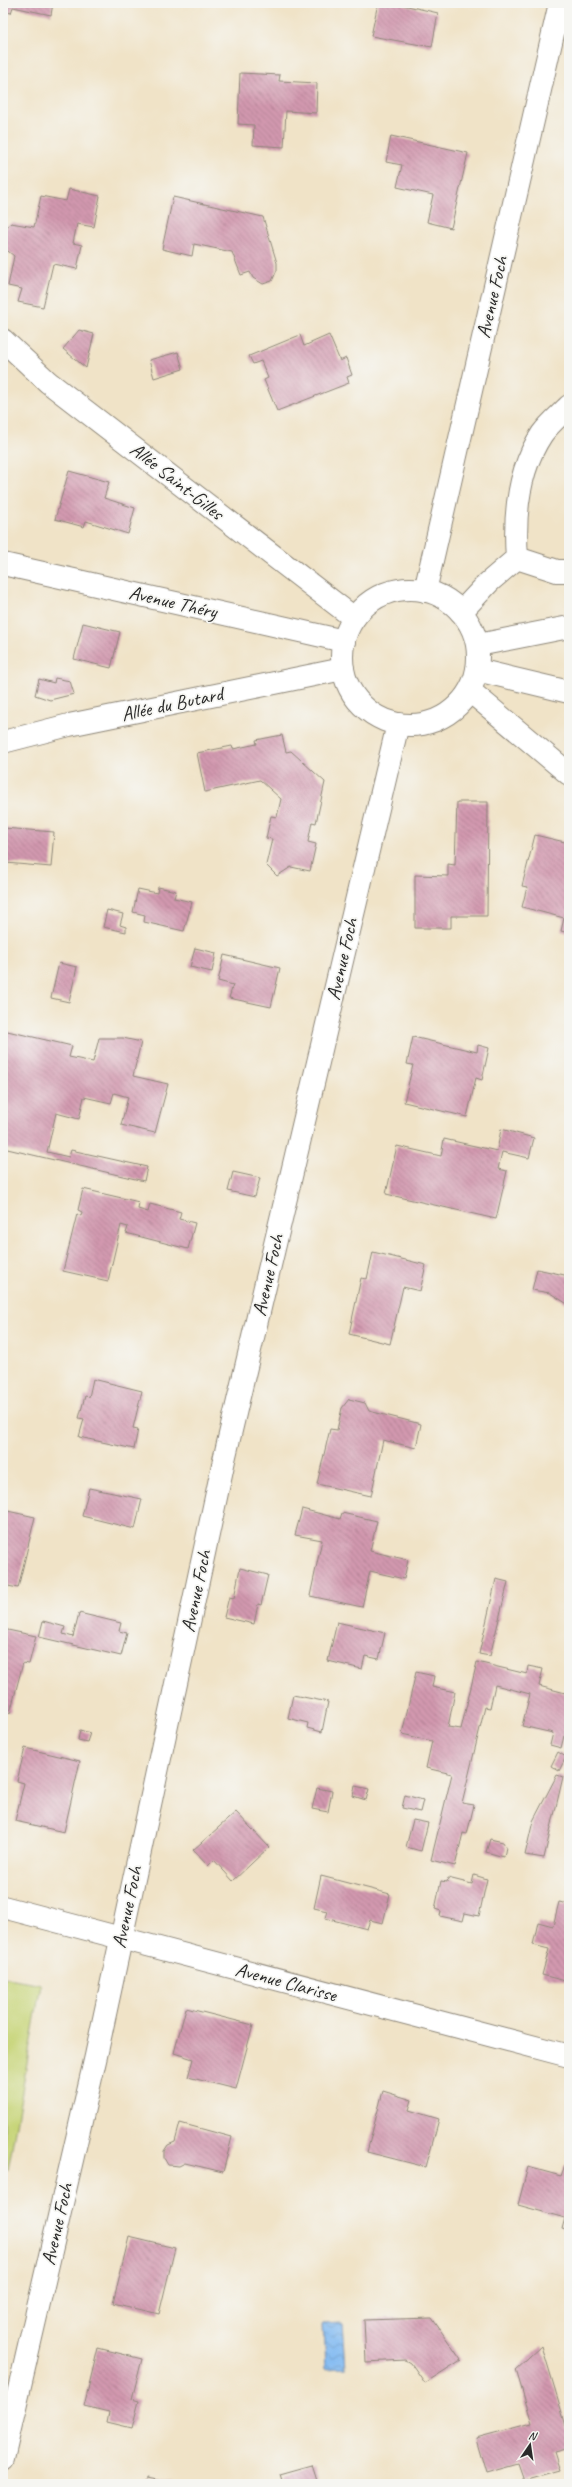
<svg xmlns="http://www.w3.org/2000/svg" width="572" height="2487" viewBox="0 0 572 2487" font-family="Caveat,sans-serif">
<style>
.pitch{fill:#c6d476;stroke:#788050}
.water{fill:url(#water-waves);stroke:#56728e}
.building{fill:url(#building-back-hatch)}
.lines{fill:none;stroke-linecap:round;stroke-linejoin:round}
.minor-casing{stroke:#8e8779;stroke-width:24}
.minor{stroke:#fff;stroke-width:22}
.labels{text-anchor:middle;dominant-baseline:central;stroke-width:3.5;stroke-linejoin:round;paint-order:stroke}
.street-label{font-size:20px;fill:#2b2b2b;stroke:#f6f6f2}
</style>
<defs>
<pattern id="water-waves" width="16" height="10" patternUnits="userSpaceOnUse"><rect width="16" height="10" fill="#81baf2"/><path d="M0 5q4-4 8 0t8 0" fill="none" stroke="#6a97c4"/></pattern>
<pattern id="building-back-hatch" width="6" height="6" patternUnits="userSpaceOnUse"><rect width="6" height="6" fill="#d298af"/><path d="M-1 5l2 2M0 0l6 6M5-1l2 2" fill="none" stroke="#ab7c8f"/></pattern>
</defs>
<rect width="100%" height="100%" fill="#f6f6f2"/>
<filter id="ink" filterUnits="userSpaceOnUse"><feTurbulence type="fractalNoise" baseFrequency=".025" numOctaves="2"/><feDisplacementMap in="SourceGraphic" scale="8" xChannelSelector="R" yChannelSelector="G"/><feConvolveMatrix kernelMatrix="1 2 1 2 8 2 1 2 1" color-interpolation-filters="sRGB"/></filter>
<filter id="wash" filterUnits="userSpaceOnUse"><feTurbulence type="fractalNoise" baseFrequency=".012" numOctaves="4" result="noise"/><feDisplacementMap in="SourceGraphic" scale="16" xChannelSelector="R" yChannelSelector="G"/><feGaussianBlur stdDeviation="0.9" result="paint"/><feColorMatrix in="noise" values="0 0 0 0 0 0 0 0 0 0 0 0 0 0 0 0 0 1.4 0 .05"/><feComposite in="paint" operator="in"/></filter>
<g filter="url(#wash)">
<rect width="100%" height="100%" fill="#f0e3c7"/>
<polygon class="pitch" points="3,1977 41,1984 8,2170 3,2169"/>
<polygon class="water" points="343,2322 346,2368 325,2369 323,2323"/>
<g id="blocks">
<g class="building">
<polygon points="3,3 53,3 51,15 13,7 11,13 3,11"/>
<polygon points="378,3 404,3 403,5 438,13 432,47 371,36"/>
<polygon points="240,73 280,75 279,81 317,83 316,113 286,111 284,147 253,145 254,125 238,124"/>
<polygon points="391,136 468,153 451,228 427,222 433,195 397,187 402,165 386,162"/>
<polygon points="69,189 100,196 94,227 77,224 73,243 82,245 77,269 53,264 43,307 18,302 22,289 8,286 14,256 3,247 3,230 11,223 34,227 41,196 66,201"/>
<polygon points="173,197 263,217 277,263 277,270 272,281 263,284 253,278 250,272 241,275 232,252 194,244 192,256 162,249"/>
<polygon points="79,330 94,334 86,368 63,349"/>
<polygon points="300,335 304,346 329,335 340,361 346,358 352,375 347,377 349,383 277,411 264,380 268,378 261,361 253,364 249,356"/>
<polygon points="178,352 183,369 154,378 149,360"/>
<polygon points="69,471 109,482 104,498 135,508 128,534 86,521 84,527 55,519"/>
<polygon points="83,623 120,632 111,668 74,659"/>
<polygon points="55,678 70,681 74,694 50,700 35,695 39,679 54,683"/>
<polygon points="282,735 286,752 291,751 325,782 316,823 312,822 308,842 316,844 310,871 291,867 277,876 266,865 272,839 266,838 271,816 277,817 281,799 260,780 205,792 197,753 232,746 233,749 257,744 256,740"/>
<polygon points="457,802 488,802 487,916 451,916 451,928 415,928 415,875 448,876 448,864 455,865"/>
<polygon points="3,828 54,832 51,867 6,863 5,880 3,880"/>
<polygon points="535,835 569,843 565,860 569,861 569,933 561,931 564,918 522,907 527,887 522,886"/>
<polygon points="158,887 176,891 174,898 192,902 184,931 144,922 145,915 133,912 138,889 157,893"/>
<polygon points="107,910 123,914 120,925 126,927 126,932 103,927"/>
<polygon points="195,948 216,953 212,972 190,967"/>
<polygon points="224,955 280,968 271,1007 229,998 233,985 218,981"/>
<polygon points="59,963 77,967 69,1002 51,998"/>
<polygon points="3,1030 72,1046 69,1057 93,1062 99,1038 123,1038 141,1042 133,1076 168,1084 155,1133 121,1125 128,1097 114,1093 111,1103 84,1097 79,1119 56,1113 47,1152 69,1157 71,1150 147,1167 144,1181 3,1148"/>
<polygon points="413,1037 477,1052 478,1045 489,1048 482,1080 476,1078 467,1117 404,1102 413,1065 407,1064"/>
<polygon points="501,1129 534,1138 529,1158 502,1152 498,1169 507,1171 496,1219 386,1194 397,1146 441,1156 444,1139 497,1151"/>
<polygon points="233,1172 260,1178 255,1197 228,1191"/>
<polygon points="83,1189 139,1202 138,1209 148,1212 150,1204 181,1212 179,1219 195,1223 188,1249 126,1233 128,1227 121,1225 108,1281 63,1271 77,1214 81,1216 82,1212 78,1210"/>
<polygon points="373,1252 426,1265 420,1291 403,1287 390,1344 349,1334 361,1278 367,1279"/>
<polygon points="537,1269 569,1276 569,1305 550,1293 532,1290"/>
<polygon points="93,1379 142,1391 133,1428 138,1429 134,1449 79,1437 84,1419 79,1418 85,1396 89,1397"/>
<polygon points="349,1399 365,1403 369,1411 421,1424 416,1448 383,1440 371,1496 317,1484 330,1429 337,1430 342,1408"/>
<polygon points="89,1488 142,1499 135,1529 82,1516"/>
<polygon points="302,1509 340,1519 342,1513 377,1521 370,1551 408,1560 404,1579 370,1571 362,1607 310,1596 322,1540 295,1535"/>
<polygon points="3,1510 35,1517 18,1588 3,1585"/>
<polygon points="240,1568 268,1575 261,1605 258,1604 254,1624 224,1617 229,1597 234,1598"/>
<polygon points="496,1579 508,1582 490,1656 479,1654"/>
<polygon points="79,1613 121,1623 119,1631 127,1633 121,1656 39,1637 43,1621 65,1627 63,1634 73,1637"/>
<polygon points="337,1622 385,1633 379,1659 365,1656 362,1669 328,1661"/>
<polygon points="3,1629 36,1636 29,1664 23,1663 10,1713 3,1711"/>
<polygon points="477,1662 527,1674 528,1666 543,1669 539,1686 569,1694 569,1737 564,1736 561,1748 550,1745 553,1733 522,1726 530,1694 495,1685 490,1708 485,1707 462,1803 474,1805 467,1834 463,1833 455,1866 431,1860 452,1774 426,1768 432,1741 402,1734 416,1672 434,1676 432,1687 455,1692 448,1727 461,1729"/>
<polygon points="293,1695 328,1702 322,1732 307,1728 308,1723 288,1718"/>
<polygon points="80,1730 90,1733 87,1742 78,1740"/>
<polygon points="25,1748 80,1761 64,1832 15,1821 24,1783 17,1781"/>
<polygon points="558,1752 566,1757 559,1771 551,1766"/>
<polygon points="557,1775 563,1777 544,1858 525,1855 533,1821"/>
<polygon points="355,1786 369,1789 366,1800 353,1796"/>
<polygon points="317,1788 332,1791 328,1812 312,1809"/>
<polygon points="405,1795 423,1800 420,1812 402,1808"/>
<polygon points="236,1812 269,1847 233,1881 214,1860 208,1866 193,1850"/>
<polygon points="413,1820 428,1823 421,1851 406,1847"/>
<polygon points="490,1839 503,1842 506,1847 504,1857 486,1852"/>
<polygon points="474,1875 487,1879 479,1916 465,1913 463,1921 440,1916 441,1911 435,1909 441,1881 447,1882 448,1878 472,1884"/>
<polygon points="321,1876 390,1894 383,1923 370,1920 367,1929 325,1918 327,1911 314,1908"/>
<polygon points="559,1902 569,1904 569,1982 542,1975 549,1949 533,1945 538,1922 553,1926"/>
<polygon points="186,2008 253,2025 236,2089 188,2077 193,2059 174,2053"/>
<polygon points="383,2091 412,2100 409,2110 439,2119 426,2167 367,2152"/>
<polygon points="180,2123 232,2137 223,2172 185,2163 179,2166 168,2165 164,2158 164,2151 168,2145 175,2142"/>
<polygon points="565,2165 569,2166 569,2231 562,2229 565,2218 518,2205 528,2167 561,2176"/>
<polygon points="129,2237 175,2248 159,2314 113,2303"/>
<polygon points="432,2318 461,2360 425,2383 411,2363 406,2360 366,2362 364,2320"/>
<polygon points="542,2346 569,2436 569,2448 554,2452 560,2471 524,2481 518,2464 486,2473 476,2438 532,2423 516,2370"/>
<polygon points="98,2348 142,2359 132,2399 139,2401 132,2428 107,2422 109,2412 84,2406"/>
<polygon points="312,2465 318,2484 283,2484 280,2474"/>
<polygon points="146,2478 172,2483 172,2484 145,2484"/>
</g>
</g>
</g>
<g filter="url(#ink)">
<use href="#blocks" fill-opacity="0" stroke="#8e8779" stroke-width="1"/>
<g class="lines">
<defs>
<g id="minor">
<polyline points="3,340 48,382 354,618"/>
<polyline points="517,558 557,571 569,571"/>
<polyline points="3,564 344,641"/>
<circle cx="410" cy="657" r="68"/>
<polyline points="425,591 560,3"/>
<path d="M461,612l28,-30 28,-24c-3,-41 1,-88 25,-124 7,-10 18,-19 27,-28"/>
<polyline points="478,645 569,627"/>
<polyline points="477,670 569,692"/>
<polyline points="470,691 569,774"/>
<polyline points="3,742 69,725 343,669"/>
<polyline points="3,1907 569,2056"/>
<polyline points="3,2459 96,2056 224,1460 398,724"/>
</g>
</defs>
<use href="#minor" class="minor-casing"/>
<use href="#minor" class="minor"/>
</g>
</g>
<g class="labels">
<g class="street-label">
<text transform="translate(492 297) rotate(-77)">Avenue Foch</text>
<text transform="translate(177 481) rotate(38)">Allée Saint-Gilles</text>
<text transform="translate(173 602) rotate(13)">Avenue Théry</text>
<text transform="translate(172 704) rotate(-12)">Allée du Butard</text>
<text transform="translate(342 959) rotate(-77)">Avenue Foch</text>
<text transform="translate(268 1275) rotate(-77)">Avenue Foch</text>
<text transform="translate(196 1591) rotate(-78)">Avenue Foch</text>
<text transform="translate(127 1907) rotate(-78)">Avenue Foch</text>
<text transform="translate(286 1982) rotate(15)">Avenue Clarisse</text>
<text transform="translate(57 2224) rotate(-77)">Avenue Foch</text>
</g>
</g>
<rect width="572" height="2487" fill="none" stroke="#f6f6f2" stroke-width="16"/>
<g transform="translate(530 2445) rotate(13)" stroke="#f6f6f2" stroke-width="3" paint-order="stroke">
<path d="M0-3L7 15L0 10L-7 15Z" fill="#2b2b2b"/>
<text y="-6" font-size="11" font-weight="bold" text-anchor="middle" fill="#2b2b2b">N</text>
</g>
</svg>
